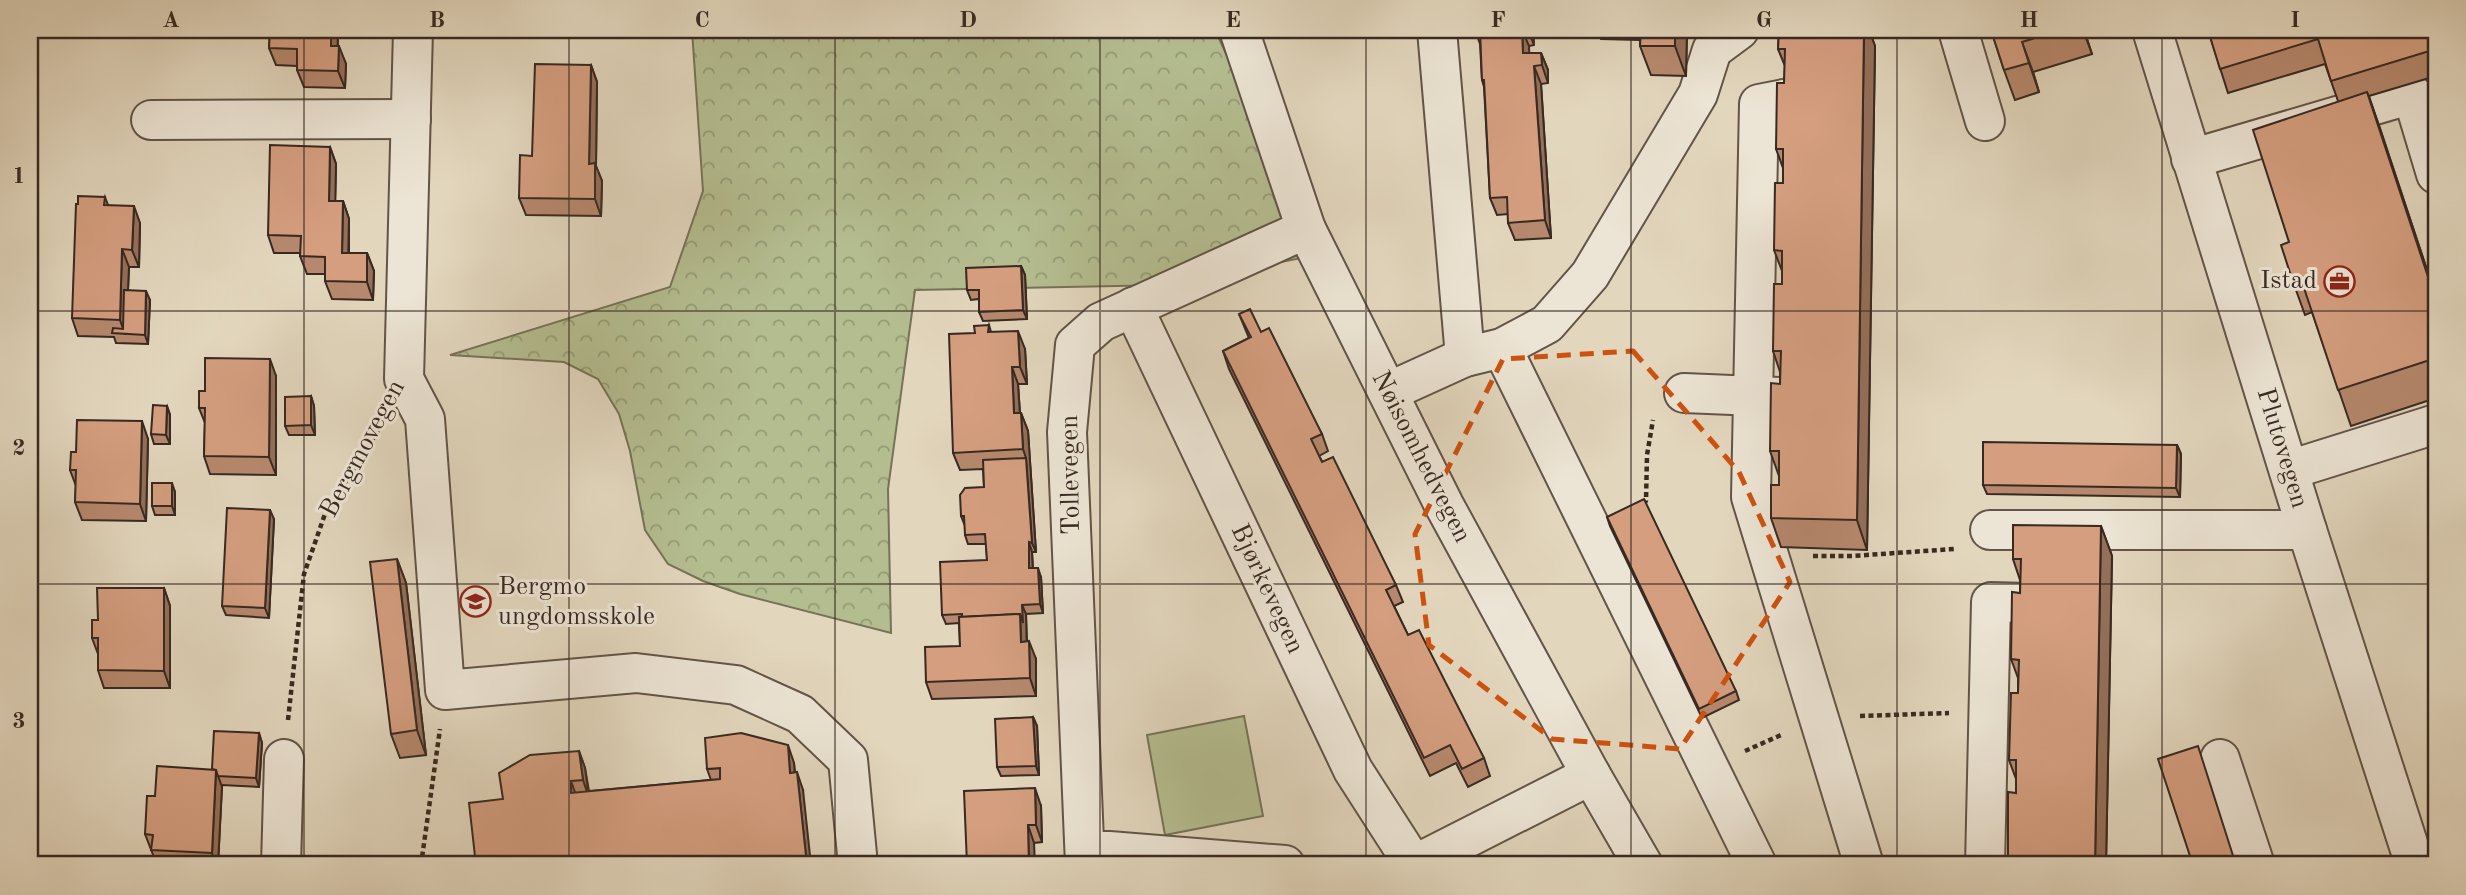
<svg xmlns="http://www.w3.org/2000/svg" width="2466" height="895" viewBox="0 0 2466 895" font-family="'Old Standard TT',serif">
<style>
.forest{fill:url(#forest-crowns);stroke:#767358;stroke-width:2}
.pitch{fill:#b4bd90;stroke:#767358;stroke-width:2}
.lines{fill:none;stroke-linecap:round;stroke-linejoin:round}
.minor-casing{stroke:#625448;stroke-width:42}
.path{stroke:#382921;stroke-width:4.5;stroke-dasharray:5 3.5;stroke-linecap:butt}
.minor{stroke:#ece4d4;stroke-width:38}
.wall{fill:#b6886d;stroke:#382921;stroke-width:2}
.shaded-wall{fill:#946f59;stroke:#382921;stroke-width:2}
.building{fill:#d49e7f;stroke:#382921;stroke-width:2}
.marked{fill:none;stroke:#ce520f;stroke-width:5;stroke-dasharray:14 9;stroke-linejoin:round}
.grid{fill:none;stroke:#382921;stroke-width:2;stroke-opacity:0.55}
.labels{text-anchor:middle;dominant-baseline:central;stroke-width:6;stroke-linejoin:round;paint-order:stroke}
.poi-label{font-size:26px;fill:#382921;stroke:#ece4d4;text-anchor:end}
.street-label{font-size:26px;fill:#382921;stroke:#ece4d4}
.neatline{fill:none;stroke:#382921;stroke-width:2.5}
.grid-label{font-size:23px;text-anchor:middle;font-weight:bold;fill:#382921}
</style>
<defs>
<pattern id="forest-crowns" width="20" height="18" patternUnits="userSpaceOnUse" patternTransform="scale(1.75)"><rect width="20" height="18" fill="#b4bd90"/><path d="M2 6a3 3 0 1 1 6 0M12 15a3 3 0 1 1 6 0" fill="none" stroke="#939a75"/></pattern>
</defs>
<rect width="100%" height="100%" fill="#e2d6bd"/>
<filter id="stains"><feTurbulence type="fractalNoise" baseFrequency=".00286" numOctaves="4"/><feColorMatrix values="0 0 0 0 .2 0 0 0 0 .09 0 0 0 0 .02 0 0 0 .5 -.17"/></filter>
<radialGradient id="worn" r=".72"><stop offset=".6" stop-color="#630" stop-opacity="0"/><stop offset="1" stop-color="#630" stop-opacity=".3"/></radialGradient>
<polygon class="forest" points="692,30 1215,30 1321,254 1167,285 915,290 888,489 891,633 740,594 703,581 668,564 645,530 630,451 619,414 598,379 564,362 450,355 670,287 703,191"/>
<polygon class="pitch" points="1244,716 1263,816 1165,835 1147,735"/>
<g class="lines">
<defs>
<g id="minor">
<polyline points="413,30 404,379 425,419 445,690 636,673 736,685 800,714 848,760 858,865"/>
<polyline points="1239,30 1306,229 1444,505 1591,775 1643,865"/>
<polyline points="1437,30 1465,357"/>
<polyline points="1958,30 1985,121"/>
<polyline points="2152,30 2307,530 2415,865"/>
<polyline points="1794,97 1759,104 1751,497 1864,865"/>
<polyline points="151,120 411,119"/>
<polyline points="2191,159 2412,94 2436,174"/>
<polyline points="1133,307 1353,770 1414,865 1591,775"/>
<polyline points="1502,348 1757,865"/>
<polyline points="1388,392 1465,357 1502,348 1547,324 1590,275 1698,94 1712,50 1739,30"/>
<polyline points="1684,393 1780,397"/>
<polyline points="2289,470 2436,424"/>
<polyline points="1990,530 2307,530"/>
<polyline points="2220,759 2255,865"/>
<polyline points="1085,851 1109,851 1285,865"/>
<polyline points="281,865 284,759"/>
<polyline points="1085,865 1067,432 1075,345 1101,322 1306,229"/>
<polyline points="1985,865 1991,602 2029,603"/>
</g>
</defs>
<use href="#minor" class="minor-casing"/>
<g class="path">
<polyline points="1642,503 1646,501 1647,455 1653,420"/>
<polyline points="1813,556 1852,556 1954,549"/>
<polyline points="1860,716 1949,713"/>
<polyline points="288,720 304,574 325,514 382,424"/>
<polyline points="1745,751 1781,735"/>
<polyline points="421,865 440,729"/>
</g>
<use href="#minor" class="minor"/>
</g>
<g class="wall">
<polygon points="270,30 338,30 338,46 346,64 345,88 304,87 297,70 297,66 276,65 269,48"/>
<polygon points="494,30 602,30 602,33 495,33"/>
<polygon points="1475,30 1533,30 1534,45 1529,46 1529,53 1541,53 1548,70 1548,83 1541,84 1551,238 1515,240 1508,223 1508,214 1497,215 1490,198 1484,87 1482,80 1480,44"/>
<polygon points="1598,30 1687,30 1686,76 1651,75 1640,46 1640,40 1601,39"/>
<polygon points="1779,30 1869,30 1875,46 1867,550 1781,547 1771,518 1779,485 1779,476 1770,451 1780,384 1780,372 1773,351 1782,284 1782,271 1774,250 1783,183 1783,168 1776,149 1784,83 1785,66 1778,49"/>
<polygon points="1991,30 2084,30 2092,54 2033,72 2039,92 2015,100 2004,70"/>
<polygon points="2208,30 2436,30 2436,76 2369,96 2436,297 2436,398 2351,426 2312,312 2305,315 2292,279 2289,242 2338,101 2325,64 2228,93"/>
<polygon points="591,65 597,82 596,166 602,181 601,216 526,215 519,198 532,156"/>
<polygon points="330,147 336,164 335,201 343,201 349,219 349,253 367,253 374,271 373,300 332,299 325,281 325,274 307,274 300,256 300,253 274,253 268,235"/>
<polygon points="105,197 108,205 140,223 139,267 129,267 128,290 150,300 148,344 116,343 114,337 78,336 72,318"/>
<polygon points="1021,266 1025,275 1027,319 983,321 979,312 979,299 971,300 967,290"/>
<polygon points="1239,314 1261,332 1322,434 1328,451 1319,456 1396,585 1403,602 1394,606 1408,635 1484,758 1490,776 1468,787 1456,763 1430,776 1229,369 1223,351 1249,338"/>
<polygon points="989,325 991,332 1025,349 1027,384 1018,384 1020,413 1021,413 1028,431 1036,552 1032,552 1033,568 1041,577 1043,613 1026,614 1027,641 1036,659 1036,696 932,699 926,682 960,646 959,623 946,624 942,615 987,560 986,544 968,544 965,535 965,526 961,516 984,487 983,469 960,470 953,453"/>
<polygon points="276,376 276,475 210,474 204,456 205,423 199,408"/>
<polygon points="311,396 314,406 315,435 289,435 285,426"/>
<polygon points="167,406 170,415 170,444 154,444 151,434"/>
<polygon points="148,439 146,521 82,520 75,502 76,486 70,470 76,452"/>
<polygon points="2177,445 2181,454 2180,497 1987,494 1983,485"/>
<polygon points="175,492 175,515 155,515 152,506"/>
<polygon points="1607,517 1736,691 1739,700 1702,718 1610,526"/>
<polygon points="274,519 269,618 226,615 222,606"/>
<polygon points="2101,526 2112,556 2106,865 2010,865 2008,860 2016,793 2016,779 2009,760 2018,693 2018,678 2011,659 2020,593 2020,580 2013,559"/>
<polygon points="397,559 406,583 426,755 400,758 391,734"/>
<polygon points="164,588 170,606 170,688 104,688 98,670 98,654 92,638 98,620"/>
<polygon points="1033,717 1037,726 1039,775 1001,776 997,767"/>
<polygon points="259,733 262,743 259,787 222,785 218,865 157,865 145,834 212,769"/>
<polygon points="579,751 585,768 589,791 711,780 707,769 794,763 795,772 803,790 503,799"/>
<polygon points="1041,806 1042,842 1034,843 967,865"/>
</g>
<g class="shaded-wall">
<polygon points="331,30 338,30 337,64 331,46"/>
<polygon points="1522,30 1529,46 1530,71 1523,53"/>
<polygon points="1528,30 1533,30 1534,45"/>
<polygon points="1675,30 1687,30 1686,76 1675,46"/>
<polygon points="1864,30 1869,30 1875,46 1867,550 1857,520"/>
<polygon points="2083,30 2084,30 2092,54"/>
<polygon points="2022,42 2033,72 2039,92 2029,63"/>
<polygon points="339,46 346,64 345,88 338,71"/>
<polygon points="1541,53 1548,70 1548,83 1542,65"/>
<polygon points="591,65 597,82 596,166 602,181 601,216 595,199 589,164"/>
<polygon points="1534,66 1541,84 1551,238 1545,220"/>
<polygon points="2367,92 2380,128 2436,297 2436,301"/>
<polygon points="330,147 336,164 335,219 329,201"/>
<polygon points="343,201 349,219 348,270 342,253"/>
<polygon points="134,206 140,223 139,267 132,250"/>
<polygon points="122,249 129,267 126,334 125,334 120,320"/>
<polygon points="367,253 374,271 373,300 367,282"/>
<polygon points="1021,266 1025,275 1027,319 1023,310"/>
<polygon points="146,291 150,300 148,344 145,335"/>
<polygon points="1018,331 1025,349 1027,384 1020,367"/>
<polygon points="270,359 276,376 276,475 269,457"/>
<polygon points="1012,367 1018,384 1021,431 1014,413"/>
<polygon points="311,396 314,406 315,435 311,425"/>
<polygon points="167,406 170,415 170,444 166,435"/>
<polygon points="1021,413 1028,431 1036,552 1032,543 1026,458 1023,449"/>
<polygon points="142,421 148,439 146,521 140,504"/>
<polygon points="2177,445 2181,454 2180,497 2176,488"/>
<polygon points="172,483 175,492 175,515 172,506"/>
<polygon points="270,510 274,519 269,618 265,608"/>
<polygon points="2101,526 2112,556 2106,865 2095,865"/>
<polygon points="1029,542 1032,552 1033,577 1029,568"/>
<polygon points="397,559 406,583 426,755 417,730"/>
<polygon points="1038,568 1041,577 1043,613 1040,604"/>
<polygon points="164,588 170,606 170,688 164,671"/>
<polygon points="1022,605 1026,614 1027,659 1021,642 1020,614"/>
<polygon points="1029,641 1036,659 1036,696 1030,678"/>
<polygon points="1033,717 1037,726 1039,775 1036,766"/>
<polygon points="259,733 262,743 259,787 256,778"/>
<polygon points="788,745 794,763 796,790 790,773"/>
<polygon points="579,751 585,768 589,798 583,780"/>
<polygon points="216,770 222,787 218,865 216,865 212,853"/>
<polygon points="797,772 803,790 811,865 807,865"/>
<polygon points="571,781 577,798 571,793"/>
<polygon points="1035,788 1041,806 1042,842 1036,825"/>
<polygon points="1028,825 1034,843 1035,865 1029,865"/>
</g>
<g class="building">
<polygon points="270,30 331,30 331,46 339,46 338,71 297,70 297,49 269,48"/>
<polygon points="1475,30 1522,30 1523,53 1541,53 1542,65 1534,66 1545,220 1508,223 1507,197 1490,198 1484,80 1482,80 1480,30"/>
<polygon points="1641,30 1675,30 1675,46 1640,46"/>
<polygon points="1779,30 1864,30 1857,520 1771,518 1771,485 1779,485 1779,451 1770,451 1771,383 1780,384 1781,351 1773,351 1774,284 1782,284 1782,251 1774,250 1775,183 1783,183 1783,149 1776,149 1777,83 1784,83 1785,49 1778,49"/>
<polygon points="1991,30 2062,30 2022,42 2029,63 2004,70"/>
<polygon points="2208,30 2436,30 2436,49 2331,81 2318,39 2220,69"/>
<polygon points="535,64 591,65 589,164 595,163 595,199 519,198 520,155 532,156"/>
<polygon points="2367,92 2436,301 2436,358 2338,390 2300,276 2292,279 2281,245 2289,242 2253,130"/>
<polygon points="270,145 330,147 329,201 343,201 342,253 367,253 367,282 325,281 325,257 300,256 301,236 268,235"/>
<polygon points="78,196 105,197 104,205 134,206 132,250 122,249 120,320 72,318 76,204 78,204"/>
<polygon points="1021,266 1023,310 979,312 979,290 967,290 966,268"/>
<polygon points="124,290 146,291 145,335 112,333 113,328 123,329"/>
<polygon points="1250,309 1261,332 1269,328 1322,434 1311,439 1322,462 1333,457 1396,585 1386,590 1408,635 1419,630 1484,758 1462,769 1450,745 1424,758 1223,351 1251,337 1239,314"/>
<polygon points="989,325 988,332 1018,331 1020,367 1012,367 1014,413 1021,413 1023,449 953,453 949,334 975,333 974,326"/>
<polygon points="205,358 270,359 269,457 204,456 205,408 199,408 199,391 205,391"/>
<polygon points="311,396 311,425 285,426 285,397"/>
<polygon points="153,405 167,406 166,435 151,434"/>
<polygon points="77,420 142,421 140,504 75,502 76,470 70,470 71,452 76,452"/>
<polygon points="1983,442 2177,445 2176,488 1983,485"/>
<polygon points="1026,458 1032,543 1029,542 1029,568 1038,568 1040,604 1022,605 1023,623 1020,614 962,617 962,614 942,615 940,562 987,560 985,534 965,535 964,516 961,516 960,495 965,488 984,487 983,460"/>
<rect x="152" y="483" width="20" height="23"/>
<polygon points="1644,499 1736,691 1699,709 1607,517"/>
<polygon points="227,508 270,510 265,608 222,606"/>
<polygon points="2013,525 2101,526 2095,865 2014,865 2014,861 2008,860 2008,792 2016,793 2016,760 2009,760 2011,693 2018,693 2019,660 2011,659 2012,592 2020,593 2021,559 2013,559"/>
<polygon points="397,559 417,730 391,734 370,562"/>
<polygon points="97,588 164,588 164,671 98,670 98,638 92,638 92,620 98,620"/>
<polygon points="1020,614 1021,642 1029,641 1030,678 926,682 925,647 960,646 959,617"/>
<polygon points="1033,717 1036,766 997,767 995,719"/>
<polygon points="214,731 259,733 256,778 218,776 216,770 212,769"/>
<polygon points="741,733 788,745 790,773 797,772 807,865 476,865 469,803 503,799 499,773 530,755 579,751 583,780 571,781 571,793 720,779 720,768 707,769 705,738"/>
<polygon points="2198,746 2236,865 2193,865 2158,759"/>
<polygon points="157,766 216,770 212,853 151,850 153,835 145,834 147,796 155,796"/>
<polygon points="1035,788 1036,825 1028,825 1029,865 967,865 964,791"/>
<polygon points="1557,857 1562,865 1540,865"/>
</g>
<path class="marked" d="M1633,351l106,121 51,110 -110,167 -128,-10 -123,-94 -14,-111 88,-175z"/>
<path class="grid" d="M304,30v835M569,30v835M835,30v835M1100,30v835M1366,30v835M1631,30v835M1897,30v835M2162,30v835M30,311h2406M30,584h2406"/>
<defs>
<symbol id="office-ring" viewBox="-11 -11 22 22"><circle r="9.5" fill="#ece4d4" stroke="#8f2418" stroke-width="1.5"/><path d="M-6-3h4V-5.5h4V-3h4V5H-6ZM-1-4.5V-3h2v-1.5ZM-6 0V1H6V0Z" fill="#8f2418"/></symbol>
<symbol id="school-ring" viewBox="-11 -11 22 22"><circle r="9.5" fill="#ece4d4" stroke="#8f2418" stroke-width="1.5"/><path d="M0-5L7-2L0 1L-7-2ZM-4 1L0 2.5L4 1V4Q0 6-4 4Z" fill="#8f2418"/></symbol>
</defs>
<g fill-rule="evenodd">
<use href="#office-ring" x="2322" y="264" width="35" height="35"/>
<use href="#school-ring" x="458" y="584" width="35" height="35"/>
</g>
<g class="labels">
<g class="poi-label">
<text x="2317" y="281">Istad</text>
<text x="498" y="587" text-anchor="start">Bergmo<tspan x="498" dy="30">ungdomsskole</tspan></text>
</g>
<g class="street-label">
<text transform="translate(2282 448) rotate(73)">Plutovegen</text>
<text transform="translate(363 449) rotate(-62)">Bergmovegen</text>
<text transform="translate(1421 457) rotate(63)">Nøisomhedvegen</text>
<text transform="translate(1071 475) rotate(-91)">Tollevegen</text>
<text transform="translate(1267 589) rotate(65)">Bjørkevegen</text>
</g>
</g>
<rect width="2466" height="895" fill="none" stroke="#e2d6bd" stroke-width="77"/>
<rect x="38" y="38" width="2390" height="818" class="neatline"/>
<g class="grid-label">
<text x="171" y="27">A</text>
<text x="437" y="27">B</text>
<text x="702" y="27">C</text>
<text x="968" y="27">D</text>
<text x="1233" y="27">E</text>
<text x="1498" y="27">F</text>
<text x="1764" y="27">G</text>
<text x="2029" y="27">H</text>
<text x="2295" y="27">I</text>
<text x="19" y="183">1</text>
<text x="19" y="455">2</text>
<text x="19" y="728">3</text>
</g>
<rect width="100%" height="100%" filter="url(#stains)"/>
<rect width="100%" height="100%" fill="url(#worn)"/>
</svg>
